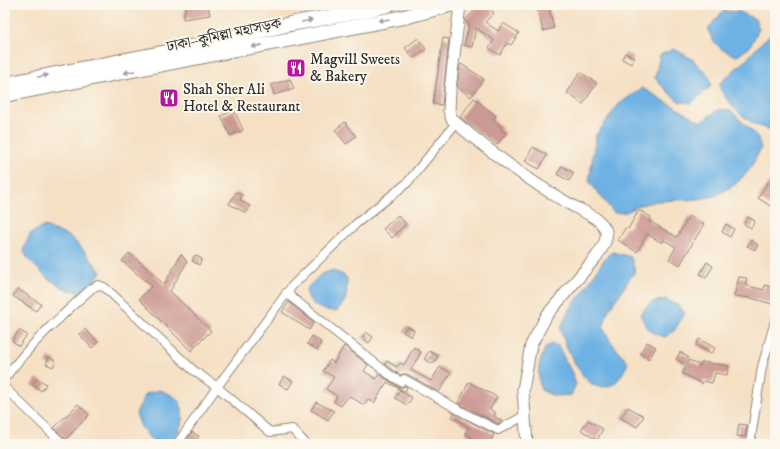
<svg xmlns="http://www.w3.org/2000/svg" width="780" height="449" viewBox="0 0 780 449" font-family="'IM FELL DW Pica','Noto Serif Bengali',serif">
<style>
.water{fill:#6eb2e4;stroke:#4c6e88}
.building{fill:#cc9a94}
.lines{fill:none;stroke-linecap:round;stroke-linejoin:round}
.street-casing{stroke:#908678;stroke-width:10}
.secondary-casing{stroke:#908678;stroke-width:13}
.highway-casing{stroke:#908678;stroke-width:16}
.street{stroke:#fff;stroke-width:8}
.secondary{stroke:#fff;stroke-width:11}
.highway{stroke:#fff;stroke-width:14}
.oneway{fill:#a0a0a0}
.labels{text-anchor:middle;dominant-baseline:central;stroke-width:4;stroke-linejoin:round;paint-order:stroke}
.street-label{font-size:15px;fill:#2b2b2b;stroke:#fbf7ec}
.poi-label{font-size:15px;fill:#2b2b2b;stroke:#fbf7ec;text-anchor:start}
</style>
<rect width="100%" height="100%" fill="#fbf7ec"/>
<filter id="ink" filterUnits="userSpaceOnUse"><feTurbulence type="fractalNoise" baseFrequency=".025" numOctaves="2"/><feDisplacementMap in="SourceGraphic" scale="8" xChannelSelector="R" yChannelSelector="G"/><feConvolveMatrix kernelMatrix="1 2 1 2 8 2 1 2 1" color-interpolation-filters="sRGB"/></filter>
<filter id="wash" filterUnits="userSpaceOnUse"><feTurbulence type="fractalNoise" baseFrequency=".012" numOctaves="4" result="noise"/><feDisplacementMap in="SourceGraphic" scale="16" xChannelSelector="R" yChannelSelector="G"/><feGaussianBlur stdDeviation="0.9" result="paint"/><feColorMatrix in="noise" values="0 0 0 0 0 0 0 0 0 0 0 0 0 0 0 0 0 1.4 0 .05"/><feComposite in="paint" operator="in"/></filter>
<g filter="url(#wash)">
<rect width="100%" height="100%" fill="#f5e0c4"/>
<g class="water">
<path d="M723,11l17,1 15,7 4,10 -10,19 -12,8c-16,-6 -23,-10 -29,-27z"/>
<polygon points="775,30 775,126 769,129 756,125 739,113 725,97 720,89 720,83 748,58 760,44"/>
<polygon points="674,49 692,59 709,76 711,86 691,103 680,102 668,92 655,78 660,55"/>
<polygon points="642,88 701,122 719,109 731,111 757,136 761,148 750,169 736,184 715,196 698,199 657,201 640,205 626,212 614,213 589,181 596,135 619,104"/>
<polygon points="45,226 72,238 85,252 101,272 91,285 84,292 67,290 47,278 29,260 23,250 31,233"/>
<path d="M612,252l19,5 4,14 -27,40 -5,17 9,15 16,20c-3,6 -7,14 -12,19 -1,2 -5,3 -8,4 -23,10 -43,-41 -48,-57l9,-19 14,-18 22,-34z"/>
<path d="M332,270l11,5 4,3c-1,17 2,22 -11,33 -17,-1 -27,-5 -30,-22l14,-14z"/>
<path d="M665,299l14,7 6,7 -11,18 -9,6c-16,-5 -18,-8 -25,-23l10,-11z"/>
<path d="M553,344l5,2 14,27 4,11 -5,11 -17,1 -13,-6c-4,-17 -3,-27 5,-43z"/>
<path d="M160,390c7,3 16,6 20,13 5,8 2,27 -5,33 -6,6 -15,6 -23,5l-11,-14 -5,-14 10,-19z"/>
<polygon points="458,437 469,444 438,444 442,440"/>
</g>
<g id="blocks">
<g class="building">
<polygon points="186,5 208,5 210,15 183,19"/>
<polygon points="480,5 486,5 494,13 485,22 498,31 503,23 519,33 511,45 507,43 500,55 489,48 494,40 476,28 472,47 464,45 469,25 465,20"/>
<polygon points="536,5 548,5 554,28 543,31"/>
<polygon points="418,38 426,49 413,58 405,48"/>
<polygon points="443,38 449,39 442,105 433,104"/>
<polygon points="625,53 634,57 631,64 622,59"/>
<polygon points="461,64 484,79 471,97 457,87 460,66"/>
<polygon points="580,72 597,83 583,104 567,93"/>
<polygon points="290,79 294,89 274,95 271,85"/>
<polygon points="474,98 496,116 493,120 502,127 500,129 506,133 497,145 460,117"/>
<polygon points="234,110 243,130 230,136 221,116"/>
<polygon points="345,122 356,136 346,144 335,130"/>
<polygon points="533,147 547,155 539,169 525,161"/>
<polygon points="562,166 574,173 569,181 557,174"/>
<polygon points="768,182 775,187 775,209 758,198"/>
<polygon points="236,192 242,195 240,200 250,206 246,213 229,204"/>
<polygon points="639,210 651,217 649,221 677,237 689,216 704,224 680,265 669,259 676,247 664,240 662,243 647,234 637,252 618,240 626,227 628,229"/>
<polygon points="398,215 406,224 392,238 383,229"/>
<polygon points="748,217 755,221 751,228 744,224"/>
<polygon points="726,224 734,229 730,237 722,232"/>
<polygon points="751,240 758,245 755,250 747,246"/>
<polygon points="129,253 152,272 164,285 181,254 187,262 170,291 211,331 191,351 139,299 152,286 122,261"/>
<polygon points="195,255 202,259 199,265 192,261"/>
<polygon points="707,262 713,266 706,278 700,274"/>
<polygon points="739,277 747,278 745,285 764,290 765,285 775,288 775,305 751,298 734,296"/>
<polygon points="18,289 41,304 36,311 13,296"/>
<polygon points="289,302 314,322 309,330 282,312"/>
<polygon points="407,326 414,330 411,337 403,332"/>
<polygon points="85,329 98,342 92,348 79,334"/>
<polygon points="19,330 27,335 19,346 12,341"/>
<polygon points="366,332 373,337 369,343 362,338"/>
<polygon points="312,336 321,342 317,350 307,344"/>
<polygon points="699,339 715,348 711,354 696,345"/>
<polygon points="647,342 656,347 649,359 640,353"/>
<polygon points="344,346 368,365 364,371 376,379 379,374 398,387 402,387 405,386 407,387 405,392 387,382 374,403 368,399 364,405 349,396 341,406 334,402 337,396 326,389 334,377 323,371 330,360 334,363"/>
<polygon points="414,347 421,352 411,370 431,381 440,367 451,373 439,392 407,374 404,374 400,375 385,364 387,361 397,367 400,363 404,365"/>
<polygon points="429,351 438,356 433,364 424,359"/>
<polygon points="680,352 688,357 684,364 676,359"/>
<polygon points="49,357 56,361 53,367 46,364"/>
<polygon points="689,360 700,366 702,362 729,366 727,375 715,373 712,383 704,381 702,384 682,373"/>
<polygon points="284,376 293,381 288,389 279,384"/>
<polygon points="37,378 46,384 42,391 32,385"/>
<polygon points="469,382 497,397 490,409 496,413 494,416 502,421 501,422 498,424 458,403"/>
<polygon points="400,390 412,398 407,405 395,398"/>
<polygon points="316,402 334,411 328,420 311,410"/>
<polygon points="78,404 89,415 66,439 54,428"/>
<polygon points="628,407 644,416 637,427 621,418"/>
<polygon points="454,413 494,434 489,444 481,444 465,433 469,427 452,417"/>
<polygon points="588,420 603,429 597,440 581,430"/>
<polygon points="739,424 747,425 745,437 737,436"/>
<polygon points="192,432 199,436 194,444 187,440"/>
</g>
</g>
</g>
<g filter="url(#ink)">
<use href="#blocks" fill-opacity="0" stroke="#908678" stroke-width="1"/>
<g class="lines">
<defs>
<g id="street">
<polyline points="286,293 390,375 401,382 404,379 468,415 498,430 524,416"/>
<path d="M5,378c25,-34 55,-61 86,-89l7,-4 6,2 8,7 81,76 24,17 53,45 22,-3 14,15"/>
<polyline points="5,388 63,444"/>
<polyline points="177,444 217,387 292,286 357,223 407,183 456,123"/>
<polyline points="750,444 762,367 775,321"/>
</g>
<path id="secondary" d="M460,5l-10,85 -1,21 3,8 4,4c37,31 75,60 117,83 11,6 27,12 32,23 5,9 -4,21 -9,28l-49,58 -16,30 -8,45 4,54"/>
<g id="highway">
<polyline points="5,84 182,49 290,24 368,10 388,5"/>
<polyline points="5,95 404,17 449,5"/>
</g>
</defs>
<use href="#street" class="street-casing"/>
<use href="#secondary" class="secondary-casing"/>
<use href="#highway" class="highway-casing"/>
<use href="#street" class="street"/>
<use href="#secondary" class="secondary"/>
<use href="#highway" class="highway"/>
</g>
<defs><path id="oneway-solid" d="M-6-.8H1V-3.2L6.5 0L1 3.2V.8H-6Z"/></defs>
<g class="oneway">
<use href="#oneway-solid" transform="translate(384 20) rotate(169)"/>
<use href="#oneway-solid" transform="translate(307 21) rotate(-10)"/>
<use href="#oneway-solid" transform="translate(257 46) rotate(169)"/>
<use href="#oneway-solid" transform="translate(129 72) rotate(169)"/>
<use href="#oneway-solid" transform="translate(43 76) rotate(-12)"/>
</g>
</g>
<defs>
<symbol id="restaurant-square" viewBox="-11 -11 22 22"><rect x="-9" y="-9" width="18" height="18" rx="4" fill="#b5179e" stroke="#fbf7ec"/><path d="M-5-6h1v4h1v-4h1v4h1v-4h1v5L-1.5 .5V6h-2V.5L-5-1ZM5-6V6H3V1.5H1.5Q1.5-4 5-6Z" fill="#fff"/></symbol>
</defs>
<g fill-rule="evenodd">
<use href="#restaurant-square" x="285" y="57" width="22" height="22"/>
<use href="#restaurant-square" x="158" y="87" width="22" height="22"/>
</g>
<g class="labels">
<g class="street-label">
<text transform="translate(224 35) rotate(-12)">ঢাকা–কুমিল্লা মহাসড়ক</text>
</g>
<g class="poi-label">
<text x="310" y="59">Magvill Sweets<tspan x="310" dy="17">&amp; Bakery</tspan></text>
<text x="183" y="89">Shah Sher Ali<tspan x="183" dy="17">Hotel &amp; Restaurant</tspan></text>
</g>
</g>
<rect width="780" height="449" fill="none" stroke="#fbf7ec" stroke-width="20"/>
</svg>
